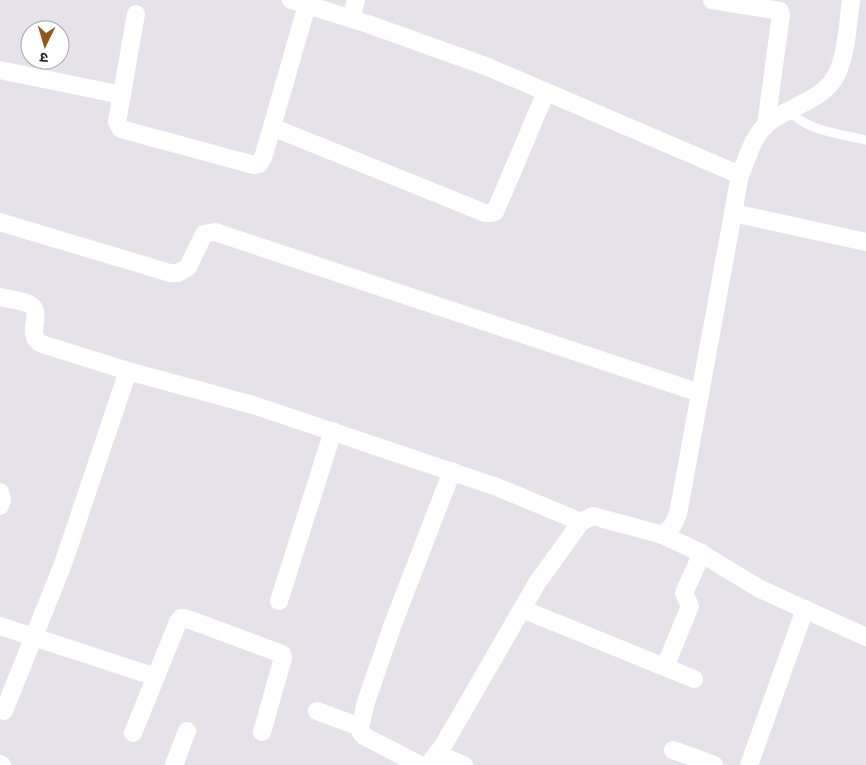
<svg xmlns="http://www.w3.org/2000/svg" width="866" height="765" viewBox="0 0 866 765" font-family="'Open Sans','Noto Sans Devanagari',sans-serif">
<style>
.lines{fill:none;stroke-linecap:round;stroke-linejoin:round}
.lane{stroke:#fff;stroke-width:9}
.street{stroke:#fff;stroke-width:18}
</style>
<rect width="100%" height="100%" fill="#e5e2ea"/>
<g class="lines">
<path class="lane" d="M789,111c18,20 52,23 77,29"/>
<g class="street">
<polyline points="291,0 368,24 488,67 740,175"/>
<polyline points="712,0 780,11 781,14 766,125"/>
<polyline points="136,14 117,122 121,129 254,165 259,164 263,158 307,5"/>
<polyline points="351,19 356,0"/>
<polyline points="0,70 122,95"/>
<polyline points="272,127 485,213 491,213 495,212 546,92"/>
<polyline points="733,213 866,242"/>
<polyline points="0,222 170,273 178,273 188,267 204,234 215,232 700,393"/>
<path d="M0,297c9,2 19,3 27,6 17,7 2,25 9,36 1,2 4,4 6,5l86,27 125,34 244,82 84,35"/>
<polyline points="0,492 2,499 0,506"/>
<polyline points="663,535 699,552 760,589 866,637"/>
<polyline points="279,601 333,431"/>
<polyline points="522,609 694,679"/>
<polyline points="0,626 156,677"/>
<polyline points="665,667 690,606 684,593 702,553"/>
<polyline points="4,711 63,564 128,371"/>
<polyline points="317,711 360,727"/>
<polyline points="133,733 178,622 181,618 185,618 282,654 283,658 262,732"/>
<polyline points="673,750 714,765"/>
<polyline points="437,754 464,765"/>
<polyline points="0,764 2,765"/>
<polyline points="174,765 187,731"/>
<polyline points="420,765 364,736 361,733 360,727 366,702 393,624 452,471"/>
<path d="M428,765l15,-19 94,-163 44,-61 12,-6 70,19 10,-10 5,-11 62,-339c7,-16 13,-39 27,-51 20,-17 52,-22 67,-45 12,-17 14,-57 17,-79"/>
<polyline points="749,765 805,609"/>
</g>
</g>
<g transform="translate(45 45) rotate(185)"><circle r="24" fill="#ffffff" stroke="#a7a7a8"/>
<path d="M0-4L9 19L0 12L-9 19Z" fill="#94561b"/>
<text y="-8" font-size="14" font-weight="bold" text-anchor="middle" fill="#232225">उ</text>
</g>
</svg>
